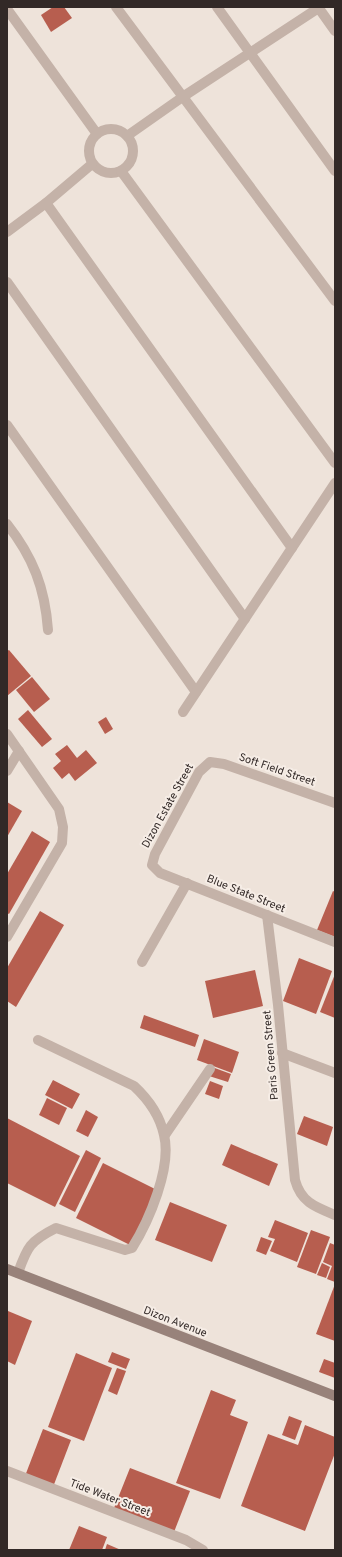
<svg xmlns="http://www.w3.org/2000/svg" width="342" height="1557" viewBox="0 0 342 1557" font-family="Overpass,sans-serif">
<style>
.building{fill:#b75e4f}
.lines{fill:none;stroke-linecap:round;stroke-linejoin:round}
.street{stroke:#c4b2a8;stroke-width:10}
.secondary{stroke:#98827a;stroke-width:10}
.labels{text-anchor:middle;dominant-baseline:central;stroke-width:4;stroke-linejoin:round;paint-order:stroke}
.street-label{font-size:11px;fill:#322927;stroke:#f6ede6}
</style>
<rect width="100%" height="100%" fill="#eee3da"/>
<g class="building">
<polygon points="53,7 64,7 72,18 51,32 41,15"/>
<polygon points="9,650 31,676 7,696 7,651"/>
<polygon points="32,677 50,699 34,712 16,690"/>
<polygon points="28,710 52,739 42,747 18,719"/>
<polygon points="106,717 113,729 105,734 98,722"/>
<polygon points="67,745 77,758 86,750 97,763 75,781 69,773 62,779 53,768 61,761 55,754"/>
<polygon points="7,802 22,811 7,837"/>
<polygon points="32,831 50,842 9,914 7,913 7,874"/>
<polygon points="333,891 335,892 335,937 317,930"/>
<polygon points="40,911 64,925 16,1007 7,1001 7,968"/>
<polygon points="299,958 332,971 316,1014 283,1001"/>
<polygon points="255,970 263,1006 213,1018 205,981"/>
<polygon points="335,974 335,1018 320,1012"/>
<polygon points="144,1015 199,1035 195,1047 140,1028"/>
<polygon points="204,1039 239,1052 232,1073 197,1060"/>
<polygon points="212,1067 231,1074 228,1082 209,1076"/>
<polygon points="53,1080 80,1094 72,1109 45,1095"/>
<polygon points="210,1081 223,1086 219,1099 205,1094"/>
<polygon points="47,1098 67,1108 59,1125 39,1115"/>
<polygon points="86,1110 98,1117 88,1137 76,1131"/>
<polygon points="304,1116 333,1127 327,1146 297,1134"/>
<polygon points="7,1118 80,1156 55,1207 7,1183"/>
<polygon points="231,1144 278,1164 269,1186 222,1165"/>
<polygon points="86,1150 101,1158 75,1212 59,1204"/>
<polygon points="103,1163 157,1190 130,1245 76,1218"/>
<polygon points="170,1202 227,1225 212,1262 155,1240"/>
<polygon points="275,1220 308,1233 297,1262 270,1251 275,1239 268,1237"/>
<polygon points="311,1230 330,1237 316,1274 297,1267"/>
<polygon points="261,1237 272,1241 266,1255 256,1251"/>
<polygon points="330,1243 335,1245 335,1282 327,1279 332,1266 323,1262"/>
<polygon points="322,1263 330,1267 326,1278 317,1275"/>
<polygon points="335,1284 335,1341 316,1334"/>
<polygon points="8,1311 32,1321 15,1365 7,1361"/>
<polygon points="112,1352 130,1359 126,1369 108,1362"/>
<polygon points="76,1353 112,1368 84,1441 48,1427"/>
<polygon points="324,1359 335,1363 335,1378 319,1372"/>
<polygon points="117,1368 126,1371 117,1395 108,1391"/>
<polygon points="211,1390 236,1400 230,1415 248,1422 220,1499 176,1483"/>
<polygon points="289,1416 302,1421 295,1440 282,1435"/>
<polygon points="305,1425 335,1437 335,1453 305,1531 241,1506 268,1434 298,1445"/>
<polygon points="43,1429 71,1440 53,1487 25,1476"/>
<polygon points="130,1468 190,1491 174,1532 114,1508"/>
<polygon points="79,1526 107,1537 102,1550 69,1550"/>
<polygon points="107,1544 121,1550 105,1550"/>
</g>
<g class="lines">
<g class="street">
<polyline points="116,7 335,301"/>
<polyline points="217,7 335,171"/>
<polyline points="318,7 335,31"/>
<polyline points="7,9 97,134"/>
<circle cx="111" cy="151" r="22"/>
<polyline points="127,136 184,96 320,7"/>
<polyline points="121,171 335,463"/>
<polyline points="46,203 292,548"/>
<polyline points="7,232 46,203 92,164"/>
<polyline points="7,282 245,619"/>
<polyline points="7,425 196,692"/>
<path d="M7,524c26,33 38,64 41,106"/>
<polyline points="183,712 335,483"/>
<polyline points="7,734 59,809 63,827 62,843 7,937"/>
<polyline points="7,771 19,751"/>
<polyline points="335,803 224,764 210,762 199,772 155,854 152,865 160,873 335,942"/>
<path d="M267,915l11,90 17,175c6,22 20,27 40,35"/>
<polyline points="142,962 187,883"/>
<polyline points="282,1053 335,1073"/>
<polyline points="165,1135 210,1069"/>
<path d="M18,1273c9,-26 12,-32 38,-45l69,22 7,-2c17,-27 40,-81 32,-113 -4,-19 -16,-36 -30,-49l-96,-46"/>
<polyline points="7,1471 186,1540 203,1550"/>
</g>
<polyline class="secondary" points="7,1269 335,1396"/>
</g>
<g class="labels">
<g class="street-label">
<text transform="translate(277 770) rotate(19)">Soft Field Street</text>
<text transform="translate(168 806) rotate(-61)">Dizon Estate Street</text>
<text transform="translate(246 894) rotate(22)">Blue State Street</text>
<text transform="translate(271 1055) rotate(-95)">Paris Green Street</text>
<text transform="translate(175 1322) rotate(21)">Dizon Avenue</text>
<text transform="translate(110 1498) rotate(21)">Tide Water Street</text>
</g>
</g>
<rect width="342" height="1557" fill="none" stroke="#322927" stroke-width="16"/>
</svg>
